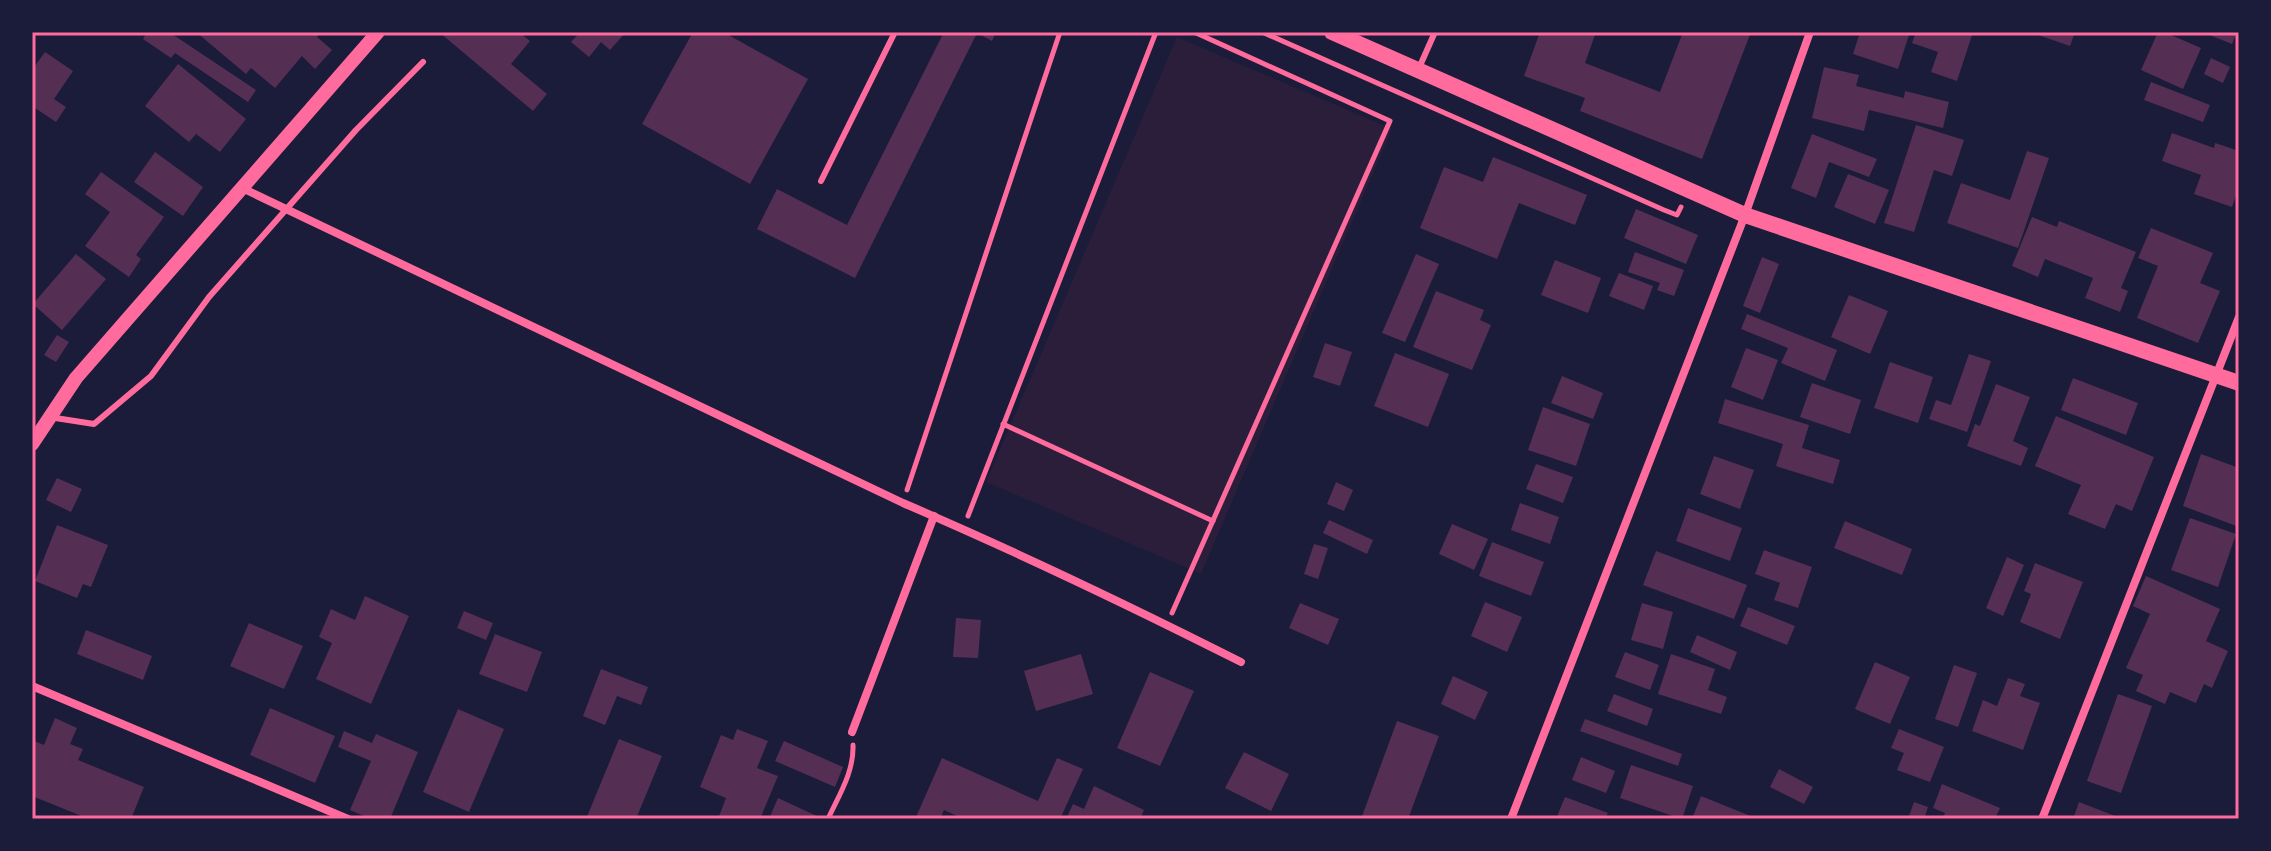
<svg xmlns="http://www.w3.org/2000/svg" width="2271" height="851" viewBox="0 0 2271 851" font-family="'Fira Sans',sans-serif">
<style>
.green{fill:#2a1e3b}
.building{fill:#542f53}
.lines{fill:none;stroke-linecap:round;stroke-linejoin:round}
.path{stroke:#ff6b9d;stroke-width:5}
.service{stroke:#ff6b9d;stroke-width:6}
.minor{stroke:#ff6b9d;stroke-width:8}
.tertiary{stroke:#ff6b9d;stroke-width:14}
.secondary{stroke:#ff6b9d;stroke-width:16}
.neatline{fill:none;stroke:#ff6b9d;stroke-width:3}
</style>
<rect width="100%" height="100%" fill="#1b1b3a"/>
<polygon class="green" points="1177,37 1392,129 1201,574 986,482"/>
<g class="building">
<polygon points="147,32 169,32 256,90 248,102 175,53 171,58 143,39"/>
<polygon points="196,32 321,32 317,37 332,50 315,69 302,56 275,88 251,68 246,74"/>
<polygon points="439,32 519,32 530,41 511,64 547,94 533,111"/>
<polygon points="580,32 626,32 610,50 601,42 589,57 571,42"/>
<polygon points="693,32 723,32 808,79 750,184 642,124"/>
<polygon points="944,32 996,32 992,41 977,33 855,278 757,229 777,189 847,225"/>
<polygon points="1540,32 1596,32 1585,63 1660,92 1683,32 1751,32 1702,159 1580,111 1585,98 1524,76"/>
<polygon points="1860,32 1910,32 1898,69 1853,54"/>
<polygon points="1916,32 1973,32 1957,81 1931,72 1938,52 1912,43"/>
<polygon points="2039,32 2075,32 2070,46 2038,35"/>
<polygon points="2158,32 2164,32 2201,48 2183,89 2141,70"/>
<polygon points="2202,32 2237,32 2232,44"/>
<polygon points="45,52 73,71 54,99 66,107 56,122 32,106 32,70"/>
<polygon points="2211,58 2230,67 2223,83 2204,74"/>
<polygon points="178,64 246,119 220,152 196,134 189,142 145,106"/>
<polygon points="1824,67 1859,75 1856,86 1904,98 1905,91 1949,102 1943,128 1869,110 1864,131 1812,118"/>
<polygon points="2151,82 2210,105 2203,122 2144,100"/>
<polygon points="1916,125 1964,140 1952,176 1934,170 1914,232 1884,223"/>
<polygon points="2172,133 2214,148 2215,143 2239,151 2239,187 2232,207 2194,194 2201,175 2162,161"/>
<polygon points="1812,134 1877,159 1869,177 1829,162 1816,198 1791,188"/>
<polygon points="2027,151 2049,158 2018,248 1947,223 1961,183 2010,200"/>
<polygon points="155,152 203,187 183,216 134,182"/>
<polygon points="1493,157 1587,195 1575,225 1519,203 1497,259 1420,228 1444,167 1483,182"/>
<polygon points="101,172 164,217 136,255 141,259 129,277 85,246 110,212 85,194"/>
<polygon points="1848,174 1889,190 1875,224 1834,207"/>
<polygon points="1636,209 1698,235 1686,264 1624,238"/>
<polygon points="2032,217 2057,227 2059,221 2136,252 2121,288 2128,291 2120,312 2085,298 2093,278 2045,259 2038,277 2012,266"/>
<polygon points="2151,228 2213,253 2200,283 2220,291 2198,343 2137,318 2158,266 2138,258"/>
<polygon points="1635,252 1684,270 1674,296 1657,290 1660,283 1628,272"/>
<polygon points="76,254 106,279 62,330 33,304"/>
<polygon points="1416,254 1439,264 1405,342 1382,333"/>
<polygon points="1762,257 1779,264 1760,313 1743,306"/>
<polygon points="1555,260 1601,278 1588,313 1541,295"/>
<polygon points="1619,273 1653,286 1644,310 1609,296"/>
<polygon points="1436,291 1484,310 1480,320 1491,325 1472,370 1413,347"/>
<polygon points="1849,295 1888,311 1870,354 1831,337"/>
<polygon points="1747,314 1837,350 1825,381 1781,363 1788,348 1741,329"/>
<polygon points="57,335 69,342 56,362 44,355"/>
<polygon points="1325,343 1352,352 1340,386 1313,377"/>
<polygon points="1746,348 1778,360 1763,400 1731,387"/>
<polygon points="1395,353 1449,374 1428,427 1374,406"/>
<polygon points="1969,354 1991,361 1967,432 1929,419 1936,400 1951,405"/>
<polygon points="1890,362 1933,377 1918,423 1874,408"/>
<polygon points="1562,376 1603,393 1593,419 1551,403"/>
<polygon points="2073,378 2138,403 2126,435 2061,410"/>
<polygon points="1812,383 1861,400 1850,434 1800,417"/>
<polygon points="1996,384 2030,397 2013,441 2028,448 2021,466 1967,446 1975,424 1980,426"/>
<polygon points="1725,399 1809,425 1802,448 1840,460 1833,484 1776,466 1783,444 1718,423"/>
<polygon points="1543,407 1590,424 1576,466 1528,450"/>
<polygon points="2056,416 2154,457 2132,511 2116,504 2105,529 2068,514 2081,485 2035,466"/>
<polygon points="2201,454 2239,468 2239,527 2183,506"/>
<polygon points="1714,456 1754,470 1740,509 1700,494"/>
<polygon points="1536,464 1573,477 1563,503 1526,489"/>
<polygon points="57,478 82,489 71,512 46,500"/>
<polygon points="1336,482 1353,490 1344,511 1327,504"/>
<polygon points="1520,503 1559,517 1550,544 1511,530"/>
<polygon points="1688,508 1742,528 1730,561 1676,541"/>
<polygon points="2190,518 2236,534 2218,587 2171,570"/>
<polygon points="1329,520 1373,540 1367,554 1323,533"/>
<polygon points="1845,521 1912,549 1902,575 1834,548"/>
<polygon points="1452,524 1488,539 1474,570 1439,554"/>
<polygon points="57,525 108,545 91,587 83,584 77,598 35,581"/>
<polygon points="1492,542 1544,562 1531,596 1479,576"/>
<polygon points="1314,544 1328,548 1318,579 1304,574"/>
<polygon points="1764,550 1812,567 1798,608 1774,600 1780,583 1755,574"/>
<polygon points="1656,551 1747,585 1734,619 1643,585"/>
<polygon points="2007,557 2024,565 2003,616 1986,608"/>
<polygon points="2035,563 2083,582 2060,639 2020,622 2031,594 2024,591"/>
<polygon points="2146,576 2220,609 2206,641 2228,651 2212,688 2204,684 2196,703 2170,692 2165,704 2136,691 2143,675 2126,668 2150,614 2133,606"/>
<polygon points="365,596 409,616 371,704 316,679 332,643 319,637 331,609 355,620"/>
<polygon points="1485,602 1522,617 1507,652 1471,636"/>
<polygon points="1300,603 1339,619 1328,645 1289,628"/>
<polygon points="1642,603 1673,612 1663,649 1631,640"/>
<polygon points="1748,607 1795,626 1787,645 1740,626"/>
<polygon points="464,611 493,623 486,640 457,628"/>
<polygon points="956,618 981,620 978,658 953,657"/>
<polygon points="249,623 303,646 284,689 230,666"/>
<polygon points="86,630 152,656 143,680 77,654"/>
<polygon points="495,634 542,652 527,692 479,674"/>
<polygon points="1697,635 1737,652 1730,670 1690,652"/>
<polygon points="1625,652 1659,665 1650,690 1615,677"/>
<polygon points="1081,654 1093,694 1036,711 1024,671"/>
<polygon points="1671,654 1715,669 1708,690 1727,697 1721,714 1658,694"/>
<polygon points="1875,662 1910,677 1890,724 1855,709"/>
<polygon points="1954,665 1977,673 1958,727 1935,719"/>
<polygon points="601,669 648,687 641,705 617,696 605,725 583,716"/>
<polygon points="1150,672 1194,691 1160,766 1117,748"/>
<polygon points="1453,676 1488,692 1475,720 1441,704"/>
<polygon points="2008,678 2025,684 2020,696 2040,703 2023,750 1972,731 1983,700 1997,706"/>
<polygon points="1614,694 1653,709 1647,726 1607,711"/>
<polygon points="2118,694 2152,706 2121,793 2087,781"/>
<polygon points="270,708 335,736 315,783 250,755"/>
<polygon points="458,709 504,729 469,812 423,792"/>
<polygon points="55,718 77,728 70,744 83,749 78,760 144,787 131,819 89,819 32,796 32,740 44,745"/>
<polygon points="1585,719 1682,754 1678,766 1580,731"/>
<polygon points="1397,721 1439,736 1408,819 1361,819"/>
<polygon points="737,729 768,741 757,768 778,776 760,819 718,819 726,798 700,787 721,735 733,740"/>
<polygon points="1899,729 1944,747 1930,782 1897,770 1904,753 1891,748"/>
<polygon points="344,731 372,743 376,734 418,752 390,819 371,819 350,810 371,761 338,747"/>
<polygon points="619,739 662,756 636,819 586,819"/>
<polygon points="784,741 843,767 835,787 775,761"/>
<polygon points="1244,752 1289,774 1271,811 1225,788"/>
<polygon points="1581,757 1615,771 1606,793 1572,780"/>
<polygon points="942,758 1038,801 1057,758 1083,769 1060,819 964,819 944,810 940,819 920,819 916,817"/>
<polygon points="1631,765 1693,786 1682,819 1620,798"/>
<polygon points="1779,769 1813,787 1804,804 1770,787"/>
<polygon points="1942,784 2000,808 1995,819 1942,819 1945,813 1933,808"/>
<polygon points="1094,786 1144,810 1140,819 1066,819 1073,804 1084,809"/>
<polygon points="1701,796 1758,819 1692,819"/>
<polygon points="1565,797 1608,813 1605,819 1556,819"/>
<polygon points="778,798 819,817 819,819 769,819"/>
<polygon points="1914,802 1928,807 1924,819 1908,819"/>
<polygon points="2079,802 2123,819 2073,819"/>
</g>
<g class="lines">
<g class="path">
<polyline points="1262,32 1664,210 1677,215 1681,207"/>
<polyline points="1003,424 1213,521"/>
<polyline points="907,490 1060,32"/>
<polyline points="968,516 1156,32"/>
<polyline points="1172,613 1390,121 1194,32"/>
<path d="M828,819c11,-24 26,-47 25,-74"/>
</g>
<g class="service">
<polyline points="1419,68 1435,32"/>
<polyline points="821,181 895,32"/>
<polyline points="49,417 94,424 151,376 209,297 356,130 423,62"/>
</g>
<g class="minor">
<path d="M242,188l661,315c114,49 227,103 338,159"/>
<polyline points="32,686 348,819"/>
<polyline points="852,732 934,516"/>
<polyline points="1511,819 1745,215 1810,32"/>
<polyline points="2042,819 2239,317"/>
</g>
<polyline class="tertiary" points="32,444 76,378 378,32"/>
<polyline class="secondary" points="1332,32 1745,215 2239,383"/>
</g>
<rect width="2271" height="851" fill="none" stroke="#1b1b3a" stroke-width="68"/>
<rect x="34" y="34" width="2203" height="783" class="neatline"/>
</svg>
